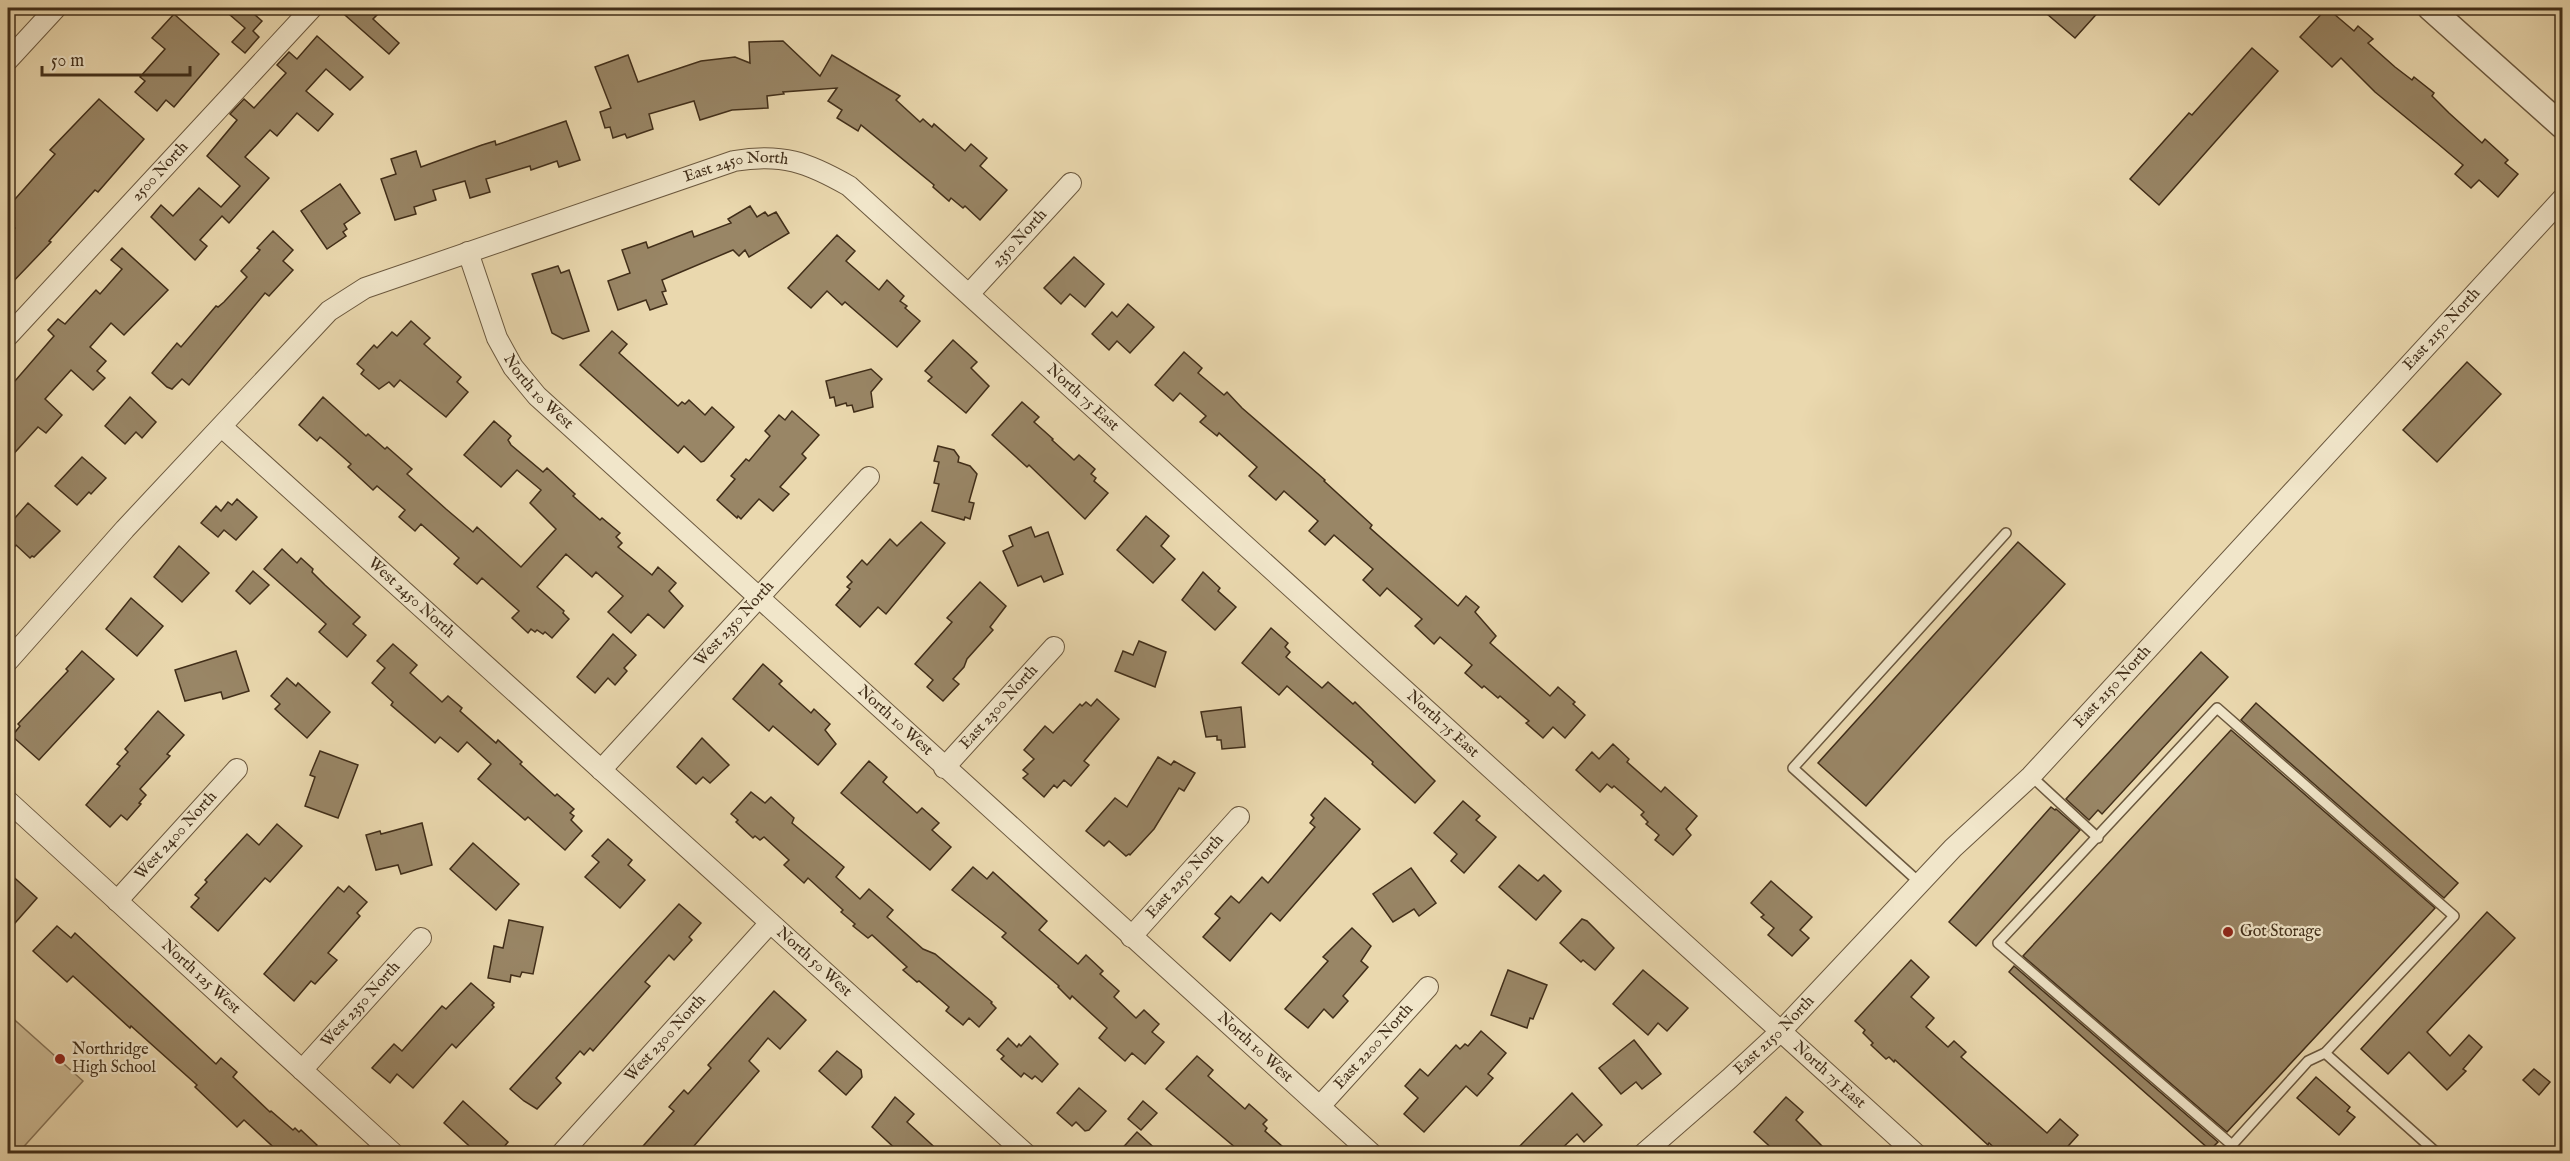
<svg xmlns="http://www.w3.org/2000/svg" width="2570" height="1161" viewBox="0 0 2570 1161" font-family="'IM FELL English',serif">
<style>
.green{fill:#cdbb95;stroke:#877457;stroke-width:1.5}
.building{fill:#998666;stroke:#412e19;stroke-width:1.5}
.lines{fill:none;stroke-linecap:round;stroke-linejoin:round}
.service-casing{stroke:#6b583e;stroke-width:12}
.minor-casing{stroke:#6b583e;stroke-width:22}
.tertiary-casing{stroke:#6b583e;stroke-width:27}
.service{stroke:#f1e6ca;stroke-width:9}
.minor{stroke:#f1e6ca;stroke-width:20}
.tertiary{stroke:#f1e6ca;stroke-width:24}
.poi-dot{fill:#8f2418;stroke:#f1e6ca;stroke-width:2}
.labels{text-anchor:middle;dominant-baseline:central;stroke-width:4.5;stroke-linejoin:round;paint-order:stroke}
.street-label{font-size:16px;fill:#412e19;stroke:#f1e6ca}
.poi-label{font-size:16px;fill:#412e19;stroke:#f1e6ca;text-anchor:start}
</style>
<rect width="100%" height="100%" fill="#ead8ae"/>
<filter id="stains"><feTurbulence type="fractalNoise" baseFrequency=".00333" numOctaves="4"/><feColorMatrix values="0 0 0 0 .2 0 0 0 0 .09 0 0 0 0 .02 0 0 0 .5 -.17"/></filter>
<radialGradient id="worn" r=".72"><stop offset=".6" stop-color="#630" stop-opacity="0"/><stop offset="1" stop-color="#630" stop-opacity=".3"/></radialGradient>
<polygon class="green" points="8,1014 83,1081 18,1153 8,1153"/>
<g class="building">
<polygon points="222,8 247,8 262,21 253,31 259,37 245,53 232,42 245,28"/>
<polygon points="337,8 384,8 373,19 399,43 389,54"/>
<polygon points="2040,8 2102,8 2075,38"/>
<polygon points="2327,8 2354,31 2358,26 2373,39 2368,43 2395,67 2412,80 2414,77 2434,93 2432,96 2449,113 2482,143 2485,139 2508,160 2505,163 2518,174 2498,197 2479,180 2471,188 2455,174 2463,165 2437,143 2375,92 2341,58 2332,67 2300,37"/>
<polygon points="174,14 219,54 174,107 166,100 157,111 135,92 145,81 140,77 165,49 152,38"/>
<polygon points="317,36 363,77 350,90 326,69 306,91 333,114 318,131 297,113 277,136 270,130 245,157 269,178 229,223 222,216 200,240 207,246 195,260 151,217 161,205 173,216 199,188 221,207 240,186 207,156 237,120 230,114 244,99 254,108 286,73 277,65 289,52 297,59"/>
<polygon points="783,41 820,76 832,55 900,96 896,100 920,122 923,119 932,127 934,124 965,151 971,144 987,158 980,166 1007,190 980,220 965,206 963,208 951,198 949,201 933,187 934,185 861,125 858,131 837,118 842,110 828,101 837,88 783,92 784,94 767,96 768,108 732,110 700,120 694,101 649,114 653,129 627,138 625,134 613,138 610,127 605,128 600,112 611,108 595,67 628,55 638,82 701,61 735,57 750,63 749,42"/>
<polygon points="2252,48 2278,71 2159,205 2130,179 2189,113 2192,115"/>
<polygon points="99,99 144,139 98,192 95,190 49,241 51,242 8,287 8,237 15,228 8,220 8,207 55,154 50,150"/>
<polygon points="566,121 580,160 559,167 557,161 531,170 530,166 486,179 490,192 470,198 465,181 433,190 436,200 414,207 416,214 395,220 381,179 396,174 391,159 416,151 421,167 482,145 495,141 496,145"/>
<polygon points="340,184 360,213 344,224 347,229 343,232 346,236 327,249 301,211"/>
<polygon points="750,206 757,217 765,212 768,216 776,212 789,233 749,257 745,250 739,256 733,250 662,280 666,291 662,292 667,304 650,310 646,300 618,310 608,281 630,273 622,250 646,242 648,248 692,231 694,237 731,223 728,219"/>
<polygon points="273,231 293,250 283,261 293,270 269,296 265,293 189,385 182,379 172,389 167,387 152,373 177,343 181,347 216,306 218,307 224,302 247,277 241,271 260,250 257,248"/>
<polygon points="837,235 855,251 846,261 879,290 887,280 904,296 900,301 907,306 905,308 920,321 897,347 845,302 842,305 827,291 811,308 788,288"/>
<polygon points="122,248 168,290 124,335 111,323 90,347 106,361 97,371 105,378 93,390 71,370 45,399 62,415 46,433 38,427 8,460 8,389 54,336 48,330 58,319 65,324 96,290 100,294 122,269 111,260"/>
<polygon points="1074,257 1104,284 1085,307 1070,294 1061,304 1044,288"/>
<polygon points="558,266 561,273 569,270 589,331 563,339 552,333 532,274"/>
<polygon points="1128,304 1154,327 1130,353 1117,341 1109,350 1092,334 1112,312 1117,317"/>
<polygon points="411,321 430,338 424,344 461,377 457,382 468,392 446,417 400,380 394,387 389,382 379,389 361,374 364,370 357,364 374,345 377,348 392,332 397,336"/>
<polygon points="612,331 627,344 619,353 678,406 682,402 685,404 689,400 705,415 712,407 734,427 704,461 701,462 684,446 678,453 580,365"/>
<polygon points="953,340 977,362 971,368 989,386 966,413 928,381 932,377 925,371"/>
<polygon points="1184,352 1202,368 1198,373 1224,395 1227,392 1242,408 1325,480 1324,481 1372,525 1370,528 1458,606 1466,596 1479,607 1475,612 1496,636 1490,643 1550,696 1558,687 1575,702 1573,704 1585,715 1565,738 1553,727 1543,738 1526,723 1529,721 1500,696 1498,698 1484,686 1482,688 1465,673 1472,665 1440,637 1434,644 1415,626 1422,619 1387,588 1380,596 1363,580 1373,569 1334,535 1325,545 1309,531 1318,521 1284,491 1276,500 1249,476 1257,467 1219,433 1217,436 1200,422 1206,416 1180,393 1173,401 1155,385"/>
<polygon points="2467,362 2501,394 2437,462 2403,430"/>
<polygon points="871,369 882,379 871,392 873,407 854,412 852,405 847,406 846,403 836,406 834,397 830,398 826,381"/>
<polygon points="130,397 156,422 142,438 136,432 125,444 105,426"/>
<polygon points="323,397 366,436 368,434 385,449 387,447 412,469 407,474 446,509 473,532 477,527 521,567 556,529 530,503 541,490 517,470 501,487 464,455 494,421 511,436 508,440 511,445 543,472 547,468 575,494 573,496 600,520 602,518 620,533 616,537 622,543 618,547 652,575 658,567 676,583 669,591 683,606 664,628 648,614 631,633 608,612 623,596 596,572 592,577 566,554 537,587 564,611 563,613 569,619 552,638 545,632 543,634 537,630 535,632 531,629 528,633 512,618 519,611 482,578 477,584 454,564 459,558 421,524 415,531 399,517 405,510 377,486 373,490 348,467 351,464 325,441 320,437 317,441 299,425"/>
<polygon points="1022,402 1039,417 1034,422 1053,439 1052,440 1074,460 1079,455 1095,469 1091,474 1096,478 1094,481 1108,493 1085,519 1029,465 1027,467 992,435"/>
<polygon points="792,411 819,435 802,454 806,458 780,487 789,494 773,511 759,499 741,519 738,516 737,518 717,500 735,479 731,476 746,459 749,461 770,436 765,431 779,415 785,420"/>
<polygon points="938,446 954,450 959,457 958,462 970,466 977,474 969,502 974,503 970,519 965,517 964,520 932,511 939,484 934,483 939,462 934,461"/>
<polygon points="82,457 106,478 91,494 89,492 77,505 55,486"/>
<polygon points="237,499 257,517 236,540 224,530 218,537 201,523 216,506 221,511 228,502 232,505"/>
<polygon points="28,503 60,531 34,557 32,556 30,558 16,545 8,555 8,526"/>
<polygon points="1146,516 1169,536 1161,546 1175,559 1153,583 1117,550"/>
<polygon points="921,522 945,543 886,614 878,607 860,627 836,605 850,589 847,587 852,582 847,577 862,560 867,565 890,539 897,546"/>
<polygon points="1031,527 1035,537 1048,532 1063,574 1044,582 1041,576 1018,586 1003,551 1013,546 1009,536"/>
<polygon points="2018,542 2065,584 1866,806 1818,763"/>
<polygon points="179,546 209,573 182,602 154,577"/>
<polygon points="282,549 297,563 301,558 313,569 312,572 325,585 360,617 353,624 366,635 347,657 319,632 326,624 264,569"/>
<polygon points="253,571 269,585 250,604 236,591"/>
<polygon points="1203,572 1220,588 1218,591 1236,607 1215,630 1182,600"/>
<polygon points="980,582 1006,606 990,627 993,630 967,659 964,667 953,679 959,684 943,701 927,687 933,680 915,664 952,622 947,618"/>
<polygon points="131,598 163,626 137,656 106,629"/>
<polygon points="1271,628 1288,643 1285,647 1290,652 1286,657 1322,688 1328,682 1353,704 1355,702 1435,781 1415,803 1372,764 1373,762 1287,686 1279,695 1242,663"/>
<polygon points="613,634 636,655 624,668 627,671 615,685 608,678 595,693 577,677"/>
<polygon points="1139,641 1166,652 1155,687 1115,671 1123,651 1133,655"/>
<polygon points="393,644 417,665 410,673 442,702 448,696 462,708 460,711 496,743 498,740 522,762 520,764 555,796 557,794 574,809 570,813 574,816 571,820 582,831 565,850 528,817 525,820 478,779 491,764 467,742 458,752 440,737 435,743 391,705 393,702 372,683 385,668 377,661"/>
<polygon points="82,651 114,679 39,760 12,736 20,726 18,724 68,671 66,669"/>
<polygon points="236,651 249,691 223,699 221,692 185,701 175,670"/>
<polygon points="2201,652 2228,677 2102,814 2098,810 2089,820 2066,799"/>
<polygon points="763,664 782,681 779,684 811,713 814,709 830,724 825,730 836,744 818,765 773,726 769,731 733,699"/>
<polygon points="287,678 296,686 298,683 330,712 307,738 275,709 280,704 271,696"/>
<polygon points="1097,699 1119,719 1084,761 1089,765 1071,786 1064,780 1057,788 1054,785 1044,797 1023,778 1028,774 1023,770 1034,759 1024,750 1045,726 1053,733 1080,704 1082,706 1086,702 1091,706"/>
<polygon points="2256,703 2458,883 2444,898 2241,720"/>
<polygon points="1241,707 1245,747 1222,749 1221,740 1217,740 1217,736 1206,737 1201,712"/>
<polygon points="158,711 184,735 167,754 170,756 140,789 146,795 139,803 141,804 127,820 121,815 110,827 86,805 120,766 117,764 128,752 125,749"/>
<polygon points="2231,730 2435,908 2227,1132 2023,956"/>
<polygon points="702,738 729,765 710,783 703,777 696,784 677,767"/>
<polygon points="1613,744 1629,759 1627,762 1661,792 1665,787 1697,816 1686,829 1691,835 1673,855 1655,840 1659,835 1646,824 1648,822 1641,815 1644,812 1614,786 1612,788 1607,784 1600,792 1576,770 1592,752 1599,759"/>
<polygon points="320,751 358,765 338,818 305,806 315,777 310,775"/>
<polygon points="1158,757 1171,765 1174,761 1195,773 1184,791 1179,788 1154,829 1130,855 1129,854 1126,856 1109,841 1104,846 1086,831 1115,798 1127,807"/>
<polygon points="869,761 887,777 883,782 917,813 922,808 939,823 932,830 951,847 930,870 841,793"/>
<polygon points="751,792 765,803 771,797 794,818 792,823 844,867 836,877 860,899 869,889 893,910 887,917 923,949 935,954 992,1002 991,1003 996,1008 979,1027 969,1018 963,1025 946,1011 949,1007 919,981 917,982 903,970 907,967 872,935 868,938 853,926 855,924 841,912 843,910 808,878 804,883 784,865 789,860 764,837 760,840 755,836 753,838 736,822 738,820 731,814"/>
<polygon points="1325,798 1360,829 1280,921 1271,913 1230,961 1203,937 1220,918 1215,914 1231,896 1239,903 1262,877 1268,883 1315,827 1310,823 1314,818 1311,815"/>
<polygon points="1463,801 1480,816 1476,820 1496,837 1464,873 1451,861 1457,854 1434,833"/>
<polygon points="2051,807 2055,810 2056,809 2080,830 1976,946 1949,922"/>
<polygon points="422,823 432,865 401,874 398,865 376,870 366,835 380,831 381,834"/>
<polygon points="277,824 302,846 270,882 265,878 218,931 191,907 199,898 195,895 207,882 205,880 247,834 259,845"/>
<polygon points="608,839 632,860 628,865 645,880 620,908 585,877 599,862 592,856"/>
<polygon points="473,843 519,884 496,910 450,869"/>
<polygon points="1519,865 1538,881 1544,875 1561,891 1536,920 1499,887"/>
<polygon points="973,867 987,879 993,872 1047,921 1039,930 1078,964 1086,955 1103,971 1100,974 1119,991 1114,997 1136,1018 1144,1010 1159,1024 1152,1032 1164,1042 1145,1064 1132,1053 1125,1061 1099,1038 1107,1028 1072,996 1070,999 1058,987 1059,986 1002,937 1006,933 952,890"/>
<polygon points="1411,868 1436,903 1419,916 1414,909 1393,922 1373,894"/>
<polygon points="8,872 37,898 8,931"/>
<polygon points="1771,881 1812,917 1800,930 1809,938 1792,956 1768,935 1774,928 1761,917 1764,915 1751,903"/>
<polygon points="349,886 367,902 357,913 360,916 328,953 337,960 315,984 311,981 294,1001 264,974 338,887 344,892"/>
<polygon points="679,904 701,923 689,937 692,940 674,960 669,955 645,982 650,986 593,1051 590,1048 584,1055 580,1051 556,1078 561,1083 537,1109 524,1101 510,1089"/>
<polygon points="2487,912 2515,938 2427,1032 2450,1056 2469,1035 2482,1047 2463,1069 2466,1071 2447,1090 2409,1052 2388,1074 2361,1049"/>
<polygon points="1582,919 1587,921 1614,948 1595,970 1583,960 1581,962 1560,943"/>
<polygon points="509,920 543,927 533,974 522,972 520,977 511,975 510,982 488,978 494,946 503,948"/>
<polygon points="57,926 71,938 75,933 216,1064 221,1058 237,1072 233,1077 270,1112 271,1111 293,1130 295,1128 299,1132 301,1130 317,1145 310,1154 281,1154 244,1120 237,1127 195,1087 197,1085 131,1026 130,1028 73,976 67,982 33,951"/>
<polygon points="1352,928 1371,946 1361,961 1368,967 1343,996 1348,1001 1333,1018 1324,1009 1308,1028 1285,1009 1328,961 1323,957"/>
<polygon points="1911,960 1929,977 1911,997 1934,1018 1926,1027 1948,1047 1954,1041 1966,1052 1961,1057 2047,1133 2060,1119 2078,1135 2061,1154 2001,1154 1989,1143 1988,1145 1895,1060 1894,1062 1889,1057 1886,1059 1871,1045 1873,1043 1863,1033 1865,1030 1855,1021"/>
<polygon points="2014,966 2218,1142 2210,1150 2009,972"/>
<polygon points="1508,970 1547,985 1533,1019 1530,1018 1527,1028 1491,1015"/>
<polygon points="1643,970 1688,1008 1667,1031 1658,1023 1648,1035 1613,1004"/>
<polygon points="471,983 494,1003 492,1005 494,1007 456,1048 452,1044 413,1088 397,1074 390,1083 372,1068 394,1044 402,1051 442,1006 446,1009"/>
<polygon points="774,991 806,1020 780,1049 768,1038 749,1061 759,1071 687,1154 636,1154 674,1111 669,1107 684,1090 688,1094 711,1068 708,1065"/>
<polygon points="1481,1031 1506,1053 1488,1074 1493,1078 1477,1096 1466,1086 1424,1132 1404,1114 1418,1098 1405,1086 1420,1069 1428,1076 1456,1045 1460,1049 1465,1044 1468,1046"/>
<polygon points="1030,1036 1058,1064 1042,1082 1035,1076 1032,1079 1024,1073 1021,1077 1001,1059 1004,1056 997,1050 1008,1038 1017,1047 1019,1044 1021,1046"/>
<polygon points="1634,1040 1661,1074 1642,1089 1636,1082 1621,1094 1599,1068"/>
<polygon points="837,1051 861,1070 862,1077 846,1095 819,1071"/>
<polygon points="1197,1056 1213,1070 1208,1076 1245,1109 1249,1104 1267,1120 1263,1124 1267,1128 1265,1131 1291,1154 1243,1154 1166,1089"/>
<polygon points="2534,1069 2550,1082 2539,1095 2523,1080"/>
<polygon points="2316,1077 2350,1107 2347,1111 2355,1117 2339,1135 2297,1098"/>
<polygon points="1079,1088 1106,1111 1089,1130 1085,1131 1076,1122 1072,1126 1057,1113"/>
<polygon points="1572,1093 1602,1125 1584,1142 1577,1134 1556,1154 1512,1154"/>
<polygon points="895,1097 914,1114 907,1122 942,1154 901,1154 872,1127"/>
<polygon points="1786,1097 1803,1112 1796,1120 1830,1154 1778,1154 1754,1132"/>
<polygon points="463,1101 508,1142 498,1154 478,1154 444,1123"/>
<polygon points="1143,1101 1157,1113 1141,1130 1128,1119"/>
<polygon points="1137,1132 1161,1154 1117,1154"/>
</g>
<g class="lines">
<defs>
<g id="service">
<polygon points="2217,708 2454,916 2325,1053 2308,1061 2232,1145 1998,943"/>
<polyline points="2031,776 2098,838"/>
<polyline points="1920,883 1793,768 2006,533"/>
<polyline points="2325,1053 2438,1154"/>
</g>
<g id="minor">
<polyline points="8,60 56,8"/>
<path id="s1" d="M468,252l29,86 16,29 24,29 835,758"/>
<path id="s2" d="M969,294l102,-111"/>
<path id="s3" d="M8,336l304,-328"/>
<path id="s4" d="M222,427l804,727"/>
<path id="s5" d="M8,661l117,-132 204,-218 36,-23 369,-127c48,-8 73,1 115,25l1067,968"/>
<path id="s6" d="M944,768l110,-121"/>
<path id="s7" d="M601,770l268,-293"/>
<path id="s8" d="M8,801l386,353"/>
<path id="s9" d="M117,901l120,-132"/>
<path id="s10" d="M1131,937l108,-120"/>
<path id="s11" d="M302,1070l119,-132"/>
<path id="s12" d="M1320,1106l108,-119"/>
<path id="s13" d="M561,1154l209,-231"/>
<path id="s14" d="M1643,1154l86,-75 53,-49 171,-182 78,-72 531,-577"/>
</g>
<polyline id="tertiary" points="2430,8 2562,126"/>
</defs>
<use href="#service" class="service-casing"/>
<use href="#minor" class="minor-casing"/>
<use href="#tertiary" class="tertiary-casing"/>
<use href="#service" class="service"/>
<use href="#minor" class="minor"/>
<use href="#tertiary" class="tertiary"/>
</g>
<g class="poi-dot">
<circle cx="2228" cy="932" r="6"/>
<circle cx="60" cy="1059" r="6"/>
</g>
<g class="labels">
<g class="street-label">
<text stroke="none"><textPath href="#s5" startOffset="909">East 2450 North</textPath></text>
<text stroke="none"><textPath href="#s3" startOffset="224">2500 North</textPath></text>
<text stroke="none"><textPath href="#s2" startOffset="75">2350 North</textPath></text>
<text stroke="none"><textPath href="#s14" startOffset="1149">East 2150 North</textPath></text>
<text stroke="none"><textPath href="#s1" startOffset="159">North 10 West</textPath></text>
<text stroke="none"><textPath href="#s5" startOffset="1344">North 75 East</textPath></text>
<text stroke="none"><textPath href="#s4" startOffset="255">West 2450 North</textPath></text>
<text stroke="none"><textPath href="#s7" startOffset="198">West 2350 North</textPath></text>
<text stroke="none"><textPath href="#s14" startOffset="663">East 2150 North</textPath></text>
<text stroke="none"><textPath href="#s6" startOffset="82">East 2300 North</textPath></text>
<text stroke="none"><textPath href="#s1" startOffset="645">North 10 West</textPath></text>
<text stroke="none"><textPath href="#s5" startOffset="1830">North 75 East</textPath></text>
<text stroke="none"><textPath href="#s9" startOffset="88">West 2400 North</textPath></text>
<text stroke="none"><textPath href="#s10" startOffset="81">East 2250 North</textPath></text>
<text stroke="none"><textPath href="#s4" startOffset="798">North 50 West</textPath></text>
<text stroke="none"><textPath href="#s8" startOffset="261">North 125 West</textPath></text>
<text stroke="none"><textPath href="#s11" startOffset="88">West 2350 North</textPath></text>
<text stroke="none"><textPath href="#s14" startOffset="177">East 2150 North</textPath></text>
<text stroke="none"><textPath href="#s13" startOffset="156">West 2300 North</textPath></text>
<text stroke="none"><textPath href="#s1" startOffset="1131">North 10 West</textPath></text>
<text stroke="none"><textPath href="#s12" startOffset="80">East 2200 North</textPath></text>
<text stroke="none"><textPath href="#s5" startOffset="2352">North 75 East</textPath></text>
</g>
<g class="poi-label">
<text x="2240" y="932">Got Storage</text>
<text x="72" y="1050">Northridge<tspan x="72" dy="18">High School</tspan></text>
</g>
</g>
<rect width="2570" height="1161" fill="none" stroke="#ead8ae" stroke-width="30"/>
<rect x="9" y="9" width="2552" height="1143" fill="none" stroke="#412e19" stroke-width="3"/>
<rect x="15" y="15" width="2540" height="1131" fill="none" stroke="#412e19" stroke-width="1.5"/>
<path d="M42 66v9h148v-9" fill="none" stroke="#412e19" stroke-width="3"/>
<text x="51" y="66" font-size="18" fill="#412e19" stroke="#f1e6ca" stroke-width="4.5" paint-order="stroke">50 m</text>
<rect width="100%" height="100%" filter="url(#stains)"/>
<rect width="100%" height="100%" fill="url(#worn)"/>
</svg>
